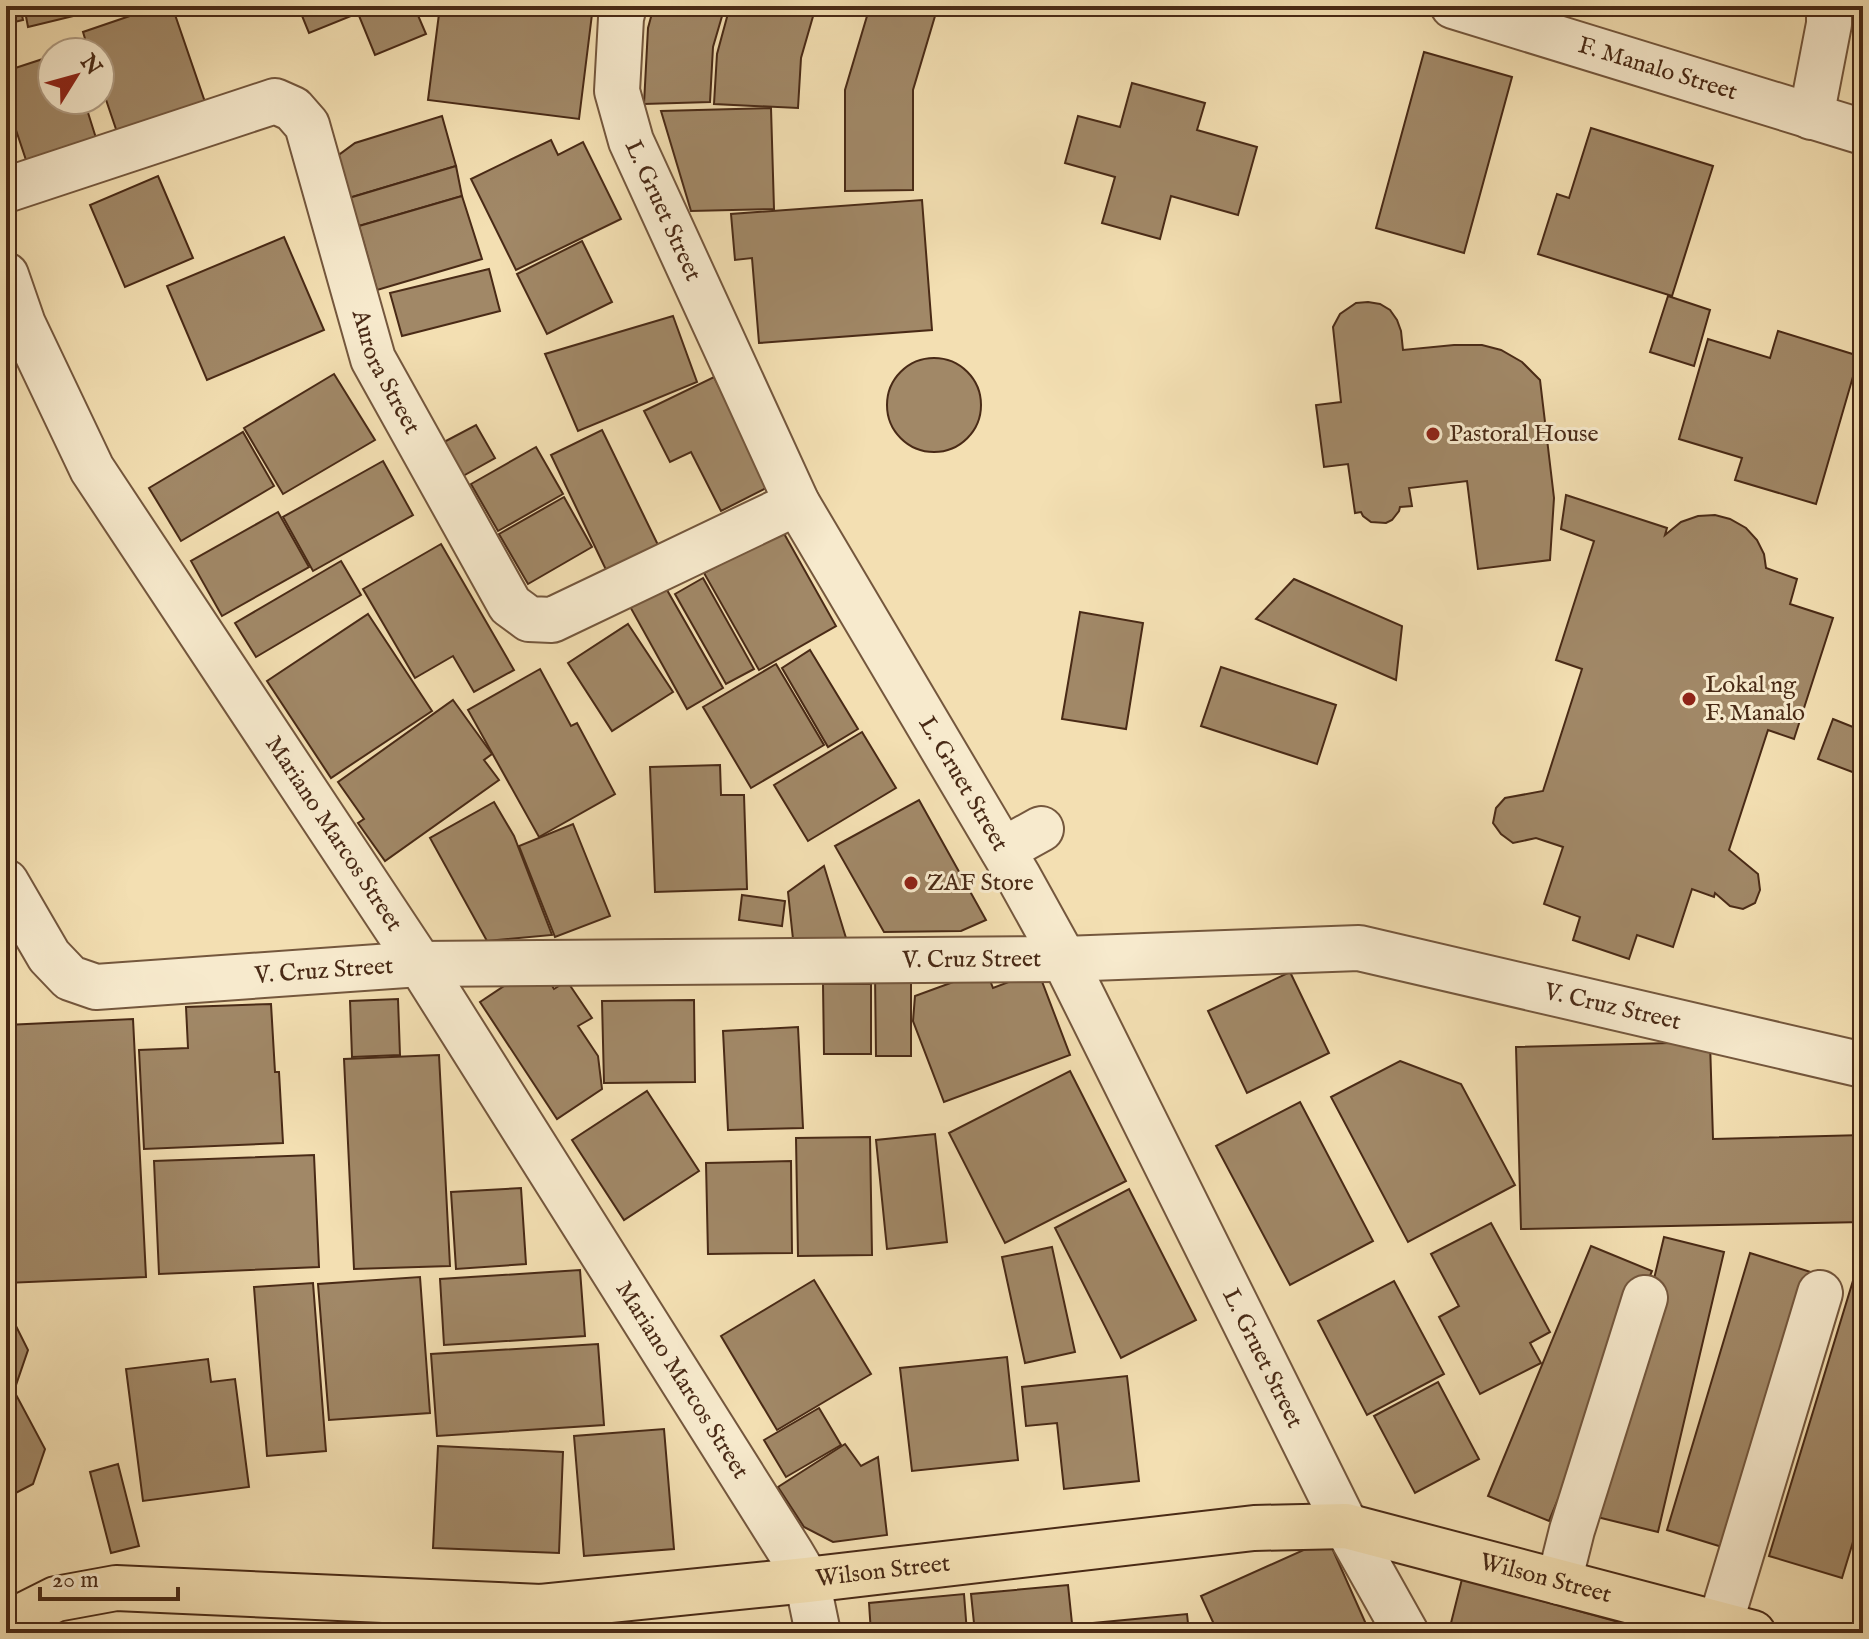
<svg xmlns="http://www.w3.org/2000/svg" width="1869" height="1639" viewBox="0 0 1869 1639" font-family="'IM FELL English',serif">
<style>
.building{fill:#a18867;stroke:#492a16;stroke-width:2}
.lines{fill:none;stroke-linecap:round;stroke-linejoin:round}
.minor-casing{stroke:#74573d;stroke-width:48}
.major-casing{stroke:#492a16;stroke-width:48}
.minor{stroke:#f7eacd;stroke-width:44}
.major{stroke:#f3dfb2;stroke-width:44}
.poi-dot{fill:#8f2418;stroke:#f7eacd;stroke-width:3}
.labels{text-anchor:middle;dominant-baseline:central;stroke-width:6;stroke-linejoin:round;paint-order:stroke}
.street-label{font-size:24px;fill:#492a16;stroke:#f7eacd}
.poi-label{font-size:24px;fill:#492a16;stroke:#f7eacd;text-anchor:start}
</style>
<rect width="100%" height="100%" fill="#f3dfb2"/>
<filter id="stains"><feTurbulence type="fractalNoise" baseFrequency=".0025" numOctaves="4"/><feColorMatrix values="0 0 0 0 .2 0 0 0 0 .09 0 0 0 0 .02 0 0 0 .5 -.17"/></filter>
<radialGradient id="worn" r=".72"><stop offset=".6" stop-color="#630" stop-opacity="0"/><stop offset="1" stop-color="#630" stop-opacity=".3"/></radialGradient>
<g class="building">
<polygon points="6,6 20,6 23,20 6,24"/>
<polygon points="24,6 93,6 94,11 28,27"/>
<polygon points="159,6 172,6 206,105 118,135 100,82 100,52 89,52 83,32"/>
<polygon points="261,6 292,6 292,7 263,15"/>
<polygon points="298,6 352,6 356,14 309,33"/>
<polygon points="355,6 414,6 426,34 375,55"/>
<polygon points="440,6 593,6 579,119 428,100"/>
<polygon points="654,6 725,6 713,47 710,102 644,104 648,28"/>
<polygon points="730,6 816,6 801,58 798,108 714,104 717,54"/>
<polygon points="870,6 938,6 913,90 913,190 845,191 845,90"/>
<polygon points="1424,52 1512,77 1464,253 1376,228"/>
<polygon points="52,56 52,100 84,100 96,138 26,160 6,100 6,71"/>
<polygon points="1132,83 1205,103 1197,130 1257,147 1238,215 1171,196 1160,239 1102,223 1115,177 1065,163 1078,116 1120,127"/>
<polygon points="771,108 774,209 691,211 661,111"/>
<polygon points="442,116 456,166 349,198 336,157 355,143"/>
<polygon points="1591,128 1713,166 1672,296 1538,254 1557,194 1569,198"/>
<polygon points="551,140 558,155 583,142 621,219 516,270 471,179"/>
<polygon points="456,166 462,196 359,226 349,198"/>
<polygon points="158,176 193,258 125,287 90,205"/>
<polygon points="462,196 482,259 377,290 359,226"/>
<polygon points="922,200 932,330 759,343 752,258 735,260 731,214"/>
<polygon points="284,237 324,330 207,380 167,286"/>
<polygon points="582,241 612,302 547,334 517,274"/>
<polygon points="489,269 500,311 402,336 390,293"/>
<polygon points="1668,296 1710,310 1694,366 1650,352"/>
<polygon points="1368,302 1380,304 1390,310 1397,320 1401,331 1403,350 1454,345 1482,345 1501,350 1522,362 1540,380 1554,498 1550,560 1478,569 1467,481 1409,488 1412,506 1400,507 1399,511 1392,520 1386,523 1371,522 1363,516 1361,512 1355,513 1348,464 1324,467 1316,405 1341,402 1333,327 1340,314 1356,303"/>
<polygon points="673,316 697,382 578,431 545,354"/>
<polygon points="1778,331 1859,356 1816,504 1735,480 1742,458 1679,439 1708,339 1770,358"/>
<circle cx="934" cy="405" r="47"/>
<polygon points="334,374 375,440 283,494 244,428"/>
<polygon points="714,377 768,487 721,511 691,452 670,462 644,411"/>
<polygon points="476,425 495,458 463,476 444,442"/>
<polygon points="602,430 660,549 608,574 551,455"/>
<polygon points="243,432 274,486 181,541 149,488"/>
<polygon points="536,447 563,494 498,531 471,484"/>
<polygon points="383,461 413,515 313,571 283,517"/>
<polygon points="1566,495 1667,528 1665,535 1681,522 1698,516 1715,515 1730,519 1746,528 1757,540 1764,554 1766,568 1797,579 1790,604 1833,618 1794,739 1768,730 1729,850 1758,874 1760,890 1755,903 1743,909 1730,906 1715,893 1714,897 1692,889 1673,947 1637,935 1629,959 1573,940 1580,917 1544,904 1563,847 1536,838 1513,843 1501,834 1493,823 1496,808 1505,798 1543,791 1582,669 1556,660 1594,541 1561,529"/>
<polygon points="564,497 592,547 528,584 499,534"/>
<polygon points="278,512 309,567 222,616 191,561"/>
<polygon points="782,530 836,626 759,670 704,573"/>
<polygon points="441,544 514,670 474,692 453,656 415,678 363,589"/>
<polygon points="1862,553 1863,553 1863,608 1857,607"/>
<polygon points="341,561 361,595 256,657 235,623"/>
<polygon points="703,578 754,669 726,684 675,594"/>
<polygon points="1294,579 1402,626 1396,680 1256,619"/>
<polygon points="663,583 723,688 687,709 628,603"/>
<polygon points="1080,612 1143,623 1126,729 1062,719"/>
<polygon points="368,614 432,711 331,778 267,681"/>
<polygon points="628,624 673,692 612,731 568,663"/>
<polygon points="810,650 858,729 828,747 782,668"/>
<polygon points="776,664 824,745 751,788 703,707"/>
<polygon points="1221,667 1336,705 1317,764 1201,726"/>
<polygon points="540,669 571,726 577,723 615,794 539,837 468,710"/>
<polygon points="453,700 492,754 484,760 499,780 385,861 358,823 364,819 338,782"/>
<polygon points="1833,719 1863,731 1863,776 1818,759"/>
<polygon points="862,732 896,788 808,841 774,785"/>
<polygon points="720,765 721,795 744,795 747,889 655,892 650,767"/>
<polygon points="919,800 986,920 961,931 884,932 835,846"/>
<polygon points="494,802 514,836 552,935 487,941 430,838"/>
<polygon points="573,824 610,916 555,937 519,846"/>
<polygon points="824,866 846,938 793,939 788,892"/>
<polygon points="742,895 785,901 782,926 739,920"/>
<polygon points="6,914 15,930 16,954 6,954"/>
<polygon points="986,970 993,988 1038,971 1070,1055 944,1102 913,1021 915,996"/>
<polygon points="911,972 911,1056 876,1056 875,973"/>
<polygon points="1290,972 1329,1053 1247,1093 1208,1011"/>
<polygon points="513,980 549,981 554,989 567,981 592,1018 578,1026 598,1056 602,1089 557,1119 480,1002"/>
<polygon points="823,984 871,984 871,1054 824,1054"/>
<polygon points="398,999 400,1055 352,1057 350,1001"/>
<polygon points="694,1000 695,1082 604,1083 602,1001"/>
<polygon points="271,1004 275,1072 279,1072 283,1143 144,1149 139,1050 188,1048 186,1007"/>
<polygon points="133,1019 146,1277 6,1283 6,1025"/>
<polygon points="798,1027 803,1128 728,1130 723,1031"/>
<polygon points="1710,1042 1713,1139 1863,1135 1863,1222 1521,1229 1516,1047"/>
<polygon points="439,1055 450,1266 354,1269 344,1059"/>
<polygon points="1400,1061 1461,1084 1515,1185 1408,1242 1331,1097"/>
<polygon points="1070,1071 1126,1181 1005,1243 949,1133"/>
<polygon points="647,1091 699,1171 624,1220 572,1140"/>
<polygon points="1300,1102 1373,1241 1290,1285 1216,1146"/>
<polygon points="935,1134 947,1242 887,1249 876,1140"/>
<polygon points="870,1137 872,1255 798,1256 796,1138"/>
<polygon points="314,1155 319,1267 159,1274 154,1161"/>
<polygon points="791,1161 792,1253 708,1254 706,1163"/>
<polygon points="521,1188 526,1264 456,1269 451,1192"/>
<polygon points="1129,1189 1196,1320 1121,1358 1055,1228"/>
<polygon points="1491,1223 1550,1332 1530,1343 1541,1363 1480,1394 1439,1317 1459,1306 1431,1254"/>
<polygon points="1664,1237 1724,1252 1658,1532 1597,1517"/>
<polygon points="1591,1246 1652,1271 1549,1521 1488,1496"/>
<polygon points="1052,1247 1075,1352 1025,1363 1002,1257"/>
<polygon points="1750,1253 1817,1274 1735,1551 1667,1530"/>
<polygon points="1859,1261 1863,1262 1863,1509 1842,1578 1769,1556"/>
<polygon points="580,1270 585,1336 444,1345 440,1279"/>
<polygon points="420,1277 430,1413 329,1420 318,1284"/>
<polygon points="814,1280 871,1374 777,1430 721,1336"/>
<polygon points="1394,1281 1444,1374 1367,1415 1318,1321"/>
<polygon points="313,1283 326,1451 267,1456 254,1287"/>
<polygon points="6,1318 13,1320 28,1350 14,1391 45,1449 33,1484 6,1498"/>
<polygon points="598,1344 604,1425 437,1436 431,1354"/>
<polygon points="1007,1357 1018,1460 912,1471 900,1368"/>
<polygon points="208,1359 211,1382 235,1379 249,1487 143,1501 126,1369"/>
<polygon points="1127,1376 1139,1481 1064,1489 1057,1423 1026,1426 1022,1387"/>
<polygon points="1438,1382 1479,1459 1415,1493 1374,1416"/>
<polygon points="819,1408 841,1445 786,1477 764,1440"/>
<polygon points="664,1429 674,1549 584,1556 574,1436"/>
<polygon points="845,1444 861,1466 878,1457 887,1535 833,1542 804,1527 778,1487"/>
<polygon points="438,1446 563,1452 559,1553 433,1548"/>
<polygon points="118,1464 139,1546 111,1553 90,1472"/>
<polygon points="1328,1539 1370,1633 1218,1633 1201,1596"/>
<polygon points="1462,1579 1655,1632 1655,1633 1457,1633 1449,1631"/>
<polygon points="1068,1585 1073,1633 975,1633 971,1594"/>
<polygon points="964,1594 967,1633 871,1633 869,1603"/>
<polygon points="1187,1614 1189,1633 1084,1633 1083,1624"/>
<polygon points="785,1625 786,1633 691,1633"/>
</g>
<g class="lines">
<defs>
<g id="minor">
<path id="s1" d="M624,6l-3,12 -4,73 14,50 166,362 221,373 46,83 282,567 60,107"/>
<path id="s2" d="M1453,6l410,126"/>
<polyline points="1811,117 1829,24 1829,6"/>
<path id="s3" d="M6,190l269,-89 18,8 14,16 66,234 137,246 19,14 23,1 245,-117"/>
<path id="s4" d="M6,275l17,49 69,145 328,495 371,589 16,27 11,53"/>
<polyline points="1003,850 1041,829"/>
<path id="s5" d="M6,882l43,74 21,22 26,9 324,-23 644,-5 295,-11 504,117"/>
<polyline points="1559,1582 1572,1530 1645,1298"/>
<polyline points="1720,1624 1820,1293"/>
</g>
<g id="major">
<path id="s6" d="M6,1624l50,-25 60,-11 425,19 266,-27 447,-52 92,-2 407,107"/>
</g>
</defs>
<use href="#minor" class="minor-casing"/>
<use href="#major" class="major-casing"/>
<use href="#minor" class="minor"/>
<use href="#major" class="major"/>
</g>
<g class="poi-dot">
<circle cx="1433" cy="434" r="8"/>
<circle cx="1689" cy="699" r="8"/>
<circle cx="911" cy="883" r="8"/>
</g>
<g class="labels">
<g class="street-label">
<text stroke="none"><textPath href="#s2" startOffset="214">F. Manalo Street</textPath></text>
<text stroke="none"><textPath href="#s1" startOffset="214">L. Gruet Street</textPath></text>
<text stroke="none"><textPath href="#s3" startOffset="584">Aurora Street</textPath></text>
<text stroke="none"><textPath href="#s1" startOffset="862">L. Gruet Street</textPath></text>
<text stroke="none"><textPath href="#s4" startOffset="650">Mariano Marcos Street</textPath></text>
<text stroke="none"><textPath href="#s5" startOffset="1020">V. Cruz Street</textPath></text>
<text stroke="none"><textPath href="#s5" startOffset="372">V. Cruz Street</textPath></text>
<text stroke="none"><textPath href="#s5" startOffset="1668">V. Cruz Street</textPath></text>
<text stroke="none"><textPath href="#s1" startOffset="1510">L. Gruet Street</textPath></text>
<text stroke="none"><textPath href="#s4" startOffset="1298">Mariano Marcos Street</textPath></text>
<text stroke="none"><textPath href="#s6" startOffset="886">Wilson Street</textPath></text>
<text stroke="none"><textPath href="#s6" startOffset="1558">Wilson Street</textPath></text>
</g>
<g class="poi-label">
<text x="1449" y="434">Pastoral House</text>
<text x="1705" y="685">Lokal ng<tspan x="1705" dy="28">F. Manalo</tspan></text>
<text x="927" y="883">ZAF Store</text>
</g>
</g>
<rect width="1869" height="1639" fill="none" stroke="#f3dfb2" stroke-width="32"/>
<rect x="8" y="8" width="1853" height="1623" fill="none" stroke="#492a16" stroke-width="4"/>
<rect x="16" y="16" width="1837" height="1607" fill="none" stroke="#492a16" stroke-width="2"/>
<g transform="translate(76 76) rotate(53)"><circle r="38" fill="#f7eacd" stroke="#b19d84" stroke-width="2"/>
<path d="M0-6L14 30L0 20L-14 30Z" fill="#8f2418"/>
<text y="-12" font-size="22" font-weight="bold" text-anchor="middle" fill="#492a16">N</text>
</g>
<path d="M40 1587v12h138v-12" fill="none" stroke="#492a16" stroke-width="4"/>
<text x="52" y="1587" font-size="24" fill="#492a16" stroke="#f7eacd" stroke-width="6" paint-order="stroke">20 m</text>
<rect width="100%" height="100%" filter="url(#stains)"/>
<rect width="100%" height="100%" fill="url(#worn)"/>
</svg>
